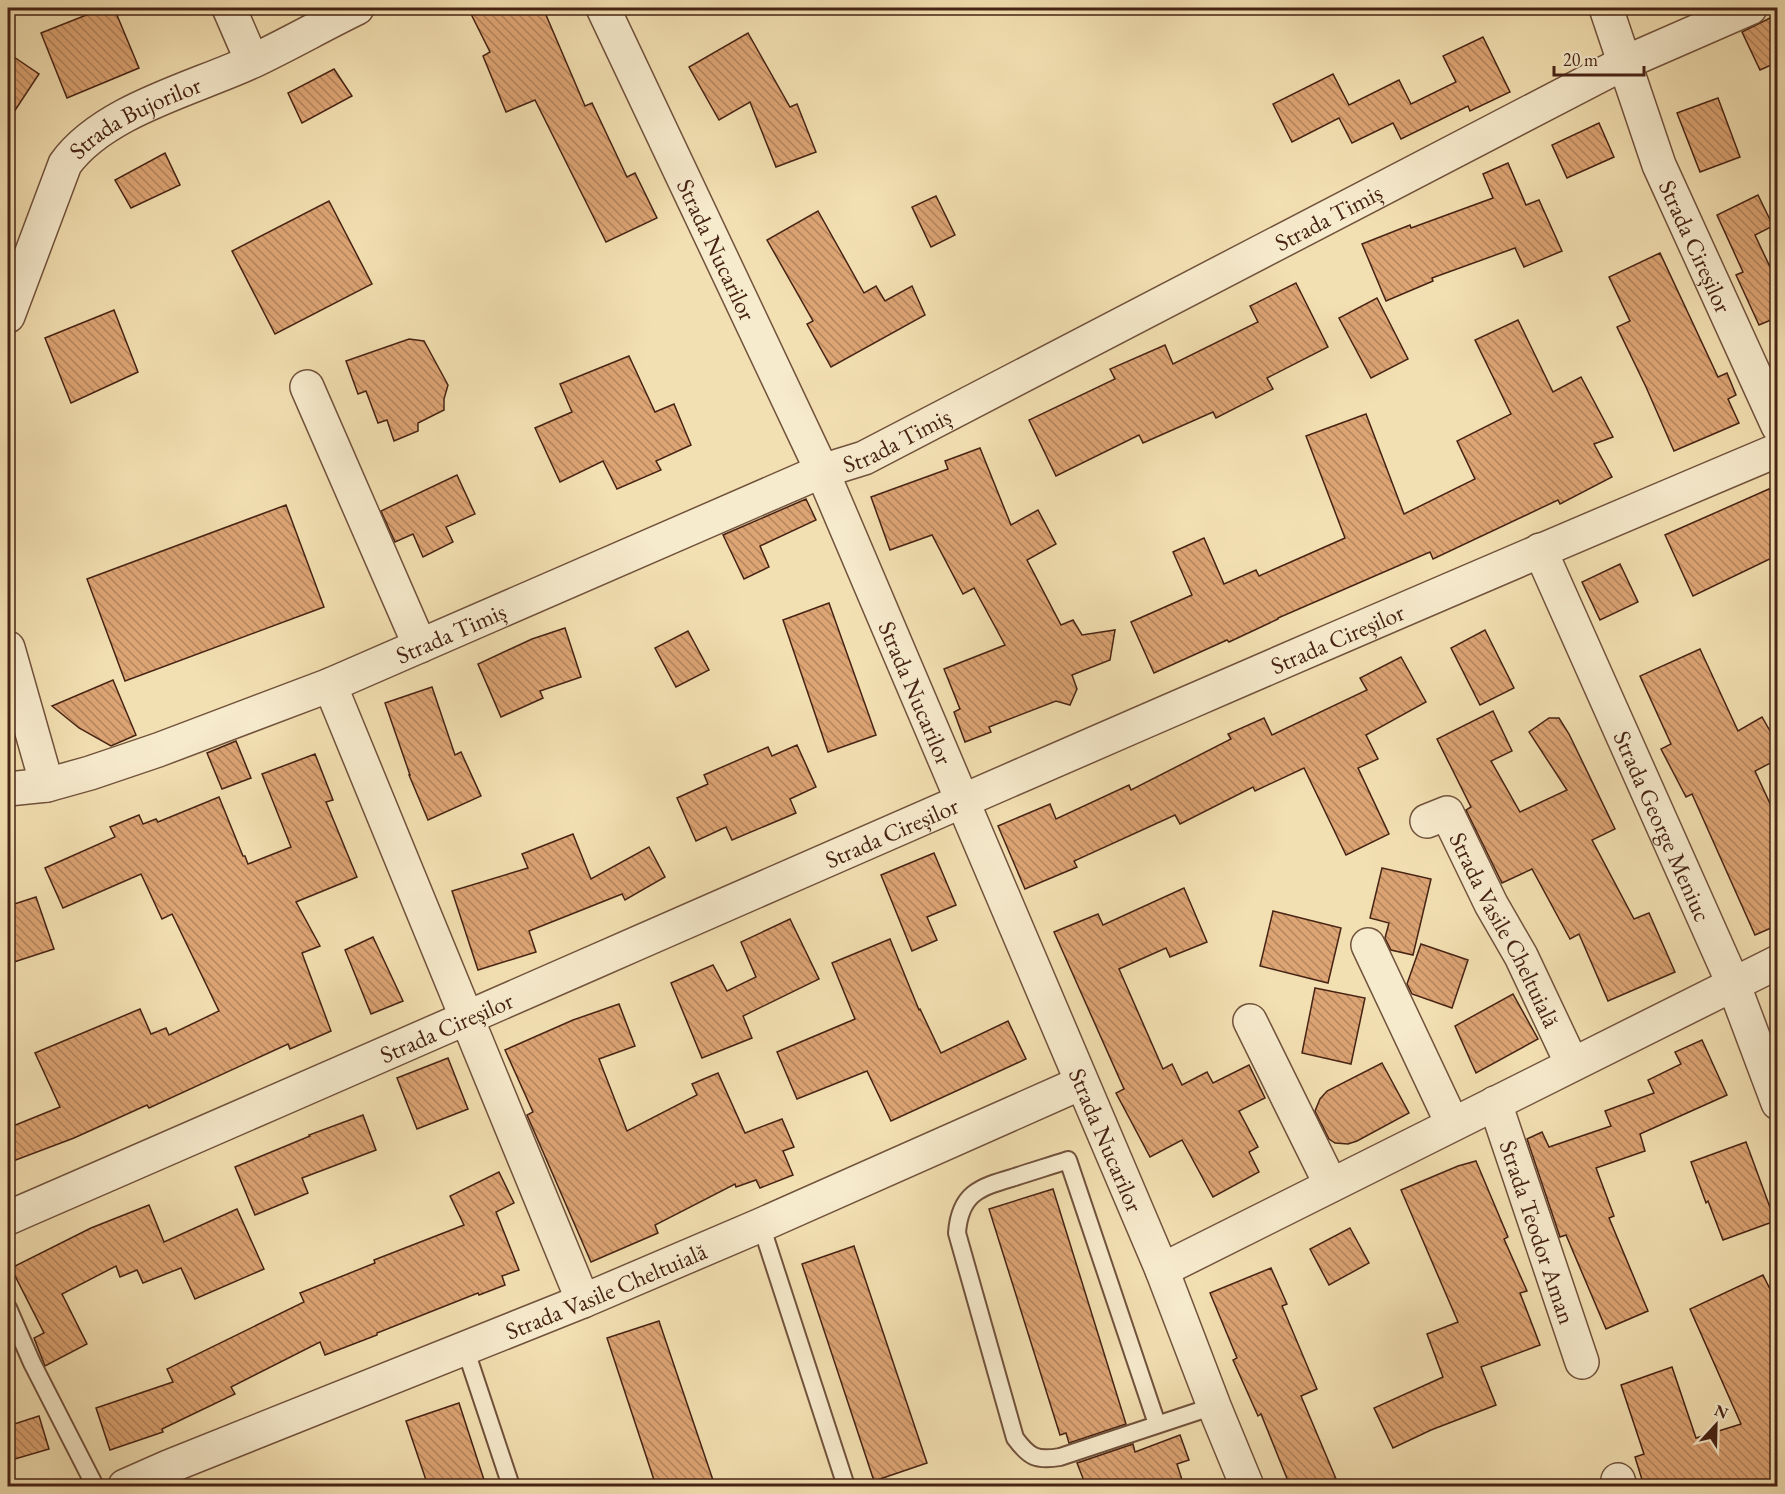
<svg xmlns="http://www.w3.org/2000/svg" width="1785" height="1494" viewBox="0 0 1785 1494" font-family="'EB Garamond',serif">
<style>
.building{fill:url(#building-back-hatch);stroke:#462314;stroke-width:1.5}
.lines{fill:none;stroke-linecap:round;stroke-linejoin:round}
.service-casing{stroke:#71523c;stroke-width:20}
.minor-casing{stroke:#71523c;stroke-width:36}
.service{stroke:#f7ebcd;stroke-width:16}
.minor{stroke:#f7ebcd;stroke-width:33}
.labels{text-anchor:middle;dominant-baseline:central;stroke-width:4.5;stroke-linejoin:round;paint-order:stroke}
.street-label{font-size:24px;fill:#462314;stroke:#f7ebcd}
</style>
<defs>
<pattern id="building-back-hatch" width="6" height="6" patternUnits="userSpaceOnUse" patternTransform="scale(1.5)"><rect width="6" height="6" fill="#dda474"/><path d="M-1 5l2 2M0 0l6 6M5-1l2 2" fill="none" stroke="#b5855e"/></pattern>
</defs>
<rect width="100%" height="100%" fill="#f3e0b2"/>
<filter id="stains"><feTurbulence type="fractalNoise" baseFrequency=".00333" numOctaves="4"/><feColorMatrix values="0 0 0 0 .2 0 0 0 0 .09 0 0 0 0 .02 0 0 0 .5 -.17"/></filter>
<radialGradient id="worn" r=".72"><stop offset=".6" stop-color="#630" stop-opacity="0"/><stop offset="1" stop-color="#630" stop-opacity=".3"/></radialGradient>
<g class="building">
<polygon points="104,8 114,8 139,68 67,98 41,33"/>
<polygon points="468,8 543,8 585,106 592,103 627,177 635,173 657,218 606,242 535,100 506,112 483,56 490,52"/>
<polygon points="1778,14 1778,62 1760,70 1742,32"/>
<polygon points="748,33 790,107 797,104 816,152 776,167 750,102 719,120 689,67"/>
<polygon points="1483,37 1510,92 1470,111 1468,106 1401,139 1393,123 1352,143 1339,118 1292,142 1273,104 1333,74 1349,105 1399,80 1411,104 1456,82 1443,56"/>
<polygon points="8,53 39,74 8,121"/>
<polygon points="334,69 352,96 302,123 288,93"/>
<polygon points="1718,98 1740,157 1700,172 1677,113"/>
<polygon points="1599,123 1614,157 1567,178 1552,145"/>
<polygon points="165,153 180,185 131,208 115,180"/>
<polygon points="1508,163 1526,205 1539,200 1562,251 1524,267 1515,248 1432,278 1433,281 1386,301 1362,244 1410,225 1411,228 1493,198 1483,174"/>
<polygon points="1758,195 1773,226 1755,235 1778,284 1778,317 1759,325 1736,275 1743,272 1717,215"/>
<polygon points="936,196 955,235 931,247 912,207"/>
<polygon points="329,201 372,284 275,334 232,251"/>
<polygon points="818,211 864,293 876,286 885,301 912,286 925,315 831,367 807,324 813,321 767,240"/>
<polygon points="1660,253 1718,377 1727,373 1736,395 1728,399 1739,423 1674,451 1646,387 1617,327 1630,321 1609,277"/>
<polygon points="1296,283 1328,347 1267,378 1273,389 1216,418 1213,412 1143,443 1139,435 1056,476 1029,420 1115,379 1110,369 1165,345 1173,364 1258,322 1250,306"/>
<polygon points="1377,298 1408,359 1371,378 1339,318"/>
<polygon points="114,310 138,372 71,403 45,338"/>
<polygon points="1518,320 1553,392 1581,377 1613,437 1594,444 1612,477 1560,504 1558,500 1433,559 1430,552 1278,618 1278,619 1229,642 1227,640 1154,673 1131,622 1192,595 1173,552 1204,538 1224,584 1256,570 1259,576 1345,538 1306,436 1366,414 1404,514 1475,479 1457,441 1511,414 1475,340"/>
<polygon points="409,339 424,341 448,385 444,399 444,410 418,423 418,431 394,441 387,420 378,423 366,391 358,394 346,361"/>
<polygon points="629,356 655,412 674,404 691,445 656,461 661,470 617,489 603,461 560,482 535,428 572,412 560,384"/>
<polygon points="980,448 1011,525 1038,510 1056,544 1027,560 1061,625 1073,620 1082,635 1115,630 1110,660 1072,675 1077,689 1070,705 1056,701 989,727 991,732 965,742 954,712 960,709 944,669 1005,645 974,588 963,594 932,535 890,550 871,497 948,469 945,461"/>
<polygon points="457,475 475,514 446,527 453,542 423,557 413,534 395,542 381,511"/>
<polygon points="1778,485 1778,555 1693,596 1665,535"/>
<polygon points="806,499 816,520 760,546 769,567 744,579 723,535"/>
<polygon points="286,505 324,607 125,681 87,579"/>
<polygon points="1620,564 1638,602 1600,620 1582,582"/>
<polygon points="829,603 876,735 828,752 783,620"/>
<polygon points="565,628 581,677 540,691 543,698 501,717 478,664 532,639"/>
<polygon points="1485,630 1514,688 1480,705 1451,648"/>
<polygon points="688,631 709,670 676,687 655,648"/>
<polygon points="1700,649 1738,731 1762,717 1778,745 1778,759 1755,771 1778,821 1778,925 1755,935 1692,794 1686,797 1661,749 1671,744 1640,676"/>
<polygon points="1401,657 1426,702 1366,735 1378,759 1358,768 1389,834 1346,855 1304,768 1255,791 1253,787 1180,824 1175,815 1074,861 1077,867 1025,889 998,826 1050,804 1056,819 1129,785 1131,790 1231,739 1228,734 1264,718 1272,735 1367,690 1360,678"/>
<polygon points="113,680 136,735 111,746 79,728 52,706"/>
<polygon points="432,687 455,755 461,752 481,796 428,820 409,775 410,775 385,703"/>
<polygon points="1493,711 1512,751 1491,761 1520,812 1567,790 1529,732 1549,718 1559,718 1569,734 1615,829 1592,840 1634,919 1649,913 1675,972 1608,1001 1579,934 1570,939 1532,869 1502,883 1466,810 1471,807 1437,739"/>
<polygon points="236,741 251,778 222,789 207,753"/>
<polygon points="797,745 816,787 790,799 796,813 732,840 726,827 696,841 677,798 708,784 704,775 768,747 772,756"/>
<polygon points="315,754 333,800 326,802 357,877 296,902 320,946 302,953 331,1031 290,1049 288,1044 149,1108 147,1105 74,1138 8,1163 8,1128 60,1107 35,1053 140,1009 151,1034 166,1028 169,1035 219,1011 172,914 162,919 141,874 63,908 45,868 115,837 110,827 139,815 143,824 156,819 158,822 219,797 243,856 245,856 248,864 291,847 262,774"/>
<polygon points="573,834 591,879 649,847 665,877 625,900 622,894 529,931 536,952 478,970 452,891 528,868 522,854"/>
<polygon points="934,853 956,905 927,917 937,940 912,951 881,875"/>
<polygon points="1382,868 1431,879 1413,955 1391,950 1385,938 1389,923 1370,918"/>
<polygon points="1184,888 1207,942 1170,957 1166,948 1119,969 1163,1069 1172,1064 1182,1085 1207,1072 1213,1083 1249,1065 1265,1098 1239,1111 1258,1147 1249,1152 1259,1172 1213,1197 1182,1140 1150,1157 1116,1093 1124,1089 1054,932 1098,914 1103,925"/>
<polygon points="36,897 54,949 8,964 8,906"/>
<polygon points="1273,911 1341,928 1328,983 1260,966"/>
<polygon points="790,919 819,979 743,1016 752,1038 702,1058 671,983 713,965 727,991 756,977 741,942"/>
<polygon points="373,937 403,1001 371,1014 345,950"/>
<polygon points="890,939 919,1010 920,1009 941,1053 1008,1021 1026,1059 891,1121 867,1071 797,1099 777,1052 855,1019 832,963"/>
<polygon points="1421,944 1468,960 1452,1008 1412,994 1407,984"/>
<polygon points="1315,988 1365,998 1351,1064 1302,1053"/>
<polygon points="1513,994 1538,1039 1476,1073 1455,1026"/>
<polygon points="619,1004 635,1046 599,1059 627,1131 697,1095 692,1084 718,1073 745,1133 782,1119 794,1147 783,1151 793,1175 760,1188 756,1180 736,1187 735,1184 655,1225 658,1233 591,1262 527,1115 533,1112 505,1050 573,1020"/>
<polygon points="1702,1040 1727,1095 1640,1134 1645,1151 1596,1168 1614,1216 1609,1218 1648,1311 1606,1329 1566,1235 1560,1237 1527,1139 1542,1132 1549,1147 1611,1126 1605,1111 1654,1093 1648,1080 1681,1064 1675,1052"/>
<polygon points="448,1058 468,1109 417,1129 397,1078"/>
<polygon points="1382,1063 1409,1113 1357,1141 1348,1144 1335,1143 1329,1139 1315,1111 1320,1099 1327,1091"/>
<polygon points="363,1115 376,1150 302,1178 308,1193 255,1215 235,1167 310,1136 309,1135"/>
<polygon points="1746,1142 1775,1221 1723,1240 1708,1201 1706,1203 1691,1162"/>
<polygon points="1476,1161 1508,1237 1504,1239 1527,1291 1520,1293 1540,1345 1481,1367 1496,1405 1431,1430 1393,1448 1374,1408 1443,1377 1427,1334 1458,1322 1401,1190 1458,1166"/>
<polygon points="499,1172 514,1203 496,1212 519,1270 502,1276 505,1285 479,1295 478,1293 377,1333 377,1335 325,1355 320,1342 231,1387 235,1394 162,1429 163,1432 110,1450 96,1408 173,1382 167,1369 304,1302 300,1293 375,1263 374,1260 464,1225 450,1196"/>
<polygon points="1053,1189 1126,1424 1069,1443 1066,1433 1060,1435 989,1209"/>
<polygon points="149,1205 164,1242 237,1209 264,1269 195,1299 181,1268 143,1283 137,1270 120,1277 116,1266 62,1294 87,1344 45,1366 34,1338 44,1333 11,1268 91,1228"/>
<polygon points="1350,1228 1369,1263 1329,1285 1310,1249"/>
<polygon points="854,1246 927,1463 874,1481 802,1264"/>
<polygon points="1271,1268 1287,1304 1282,1306 1317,1389 1301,1396 1339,1486 1290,1486 1261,1414 1258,1416 1233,1360 1237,1358 1210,1293"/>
<polygon points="1763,1275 1778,1305 1778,1486 1644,1486 1635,1457 1644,1454 1621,1385 1672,1367 1696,1438 1741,1424 1690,1309"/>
<polygon points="659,1321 715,1486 656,1486 607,1338"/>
<polygon points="459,1403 486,1486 428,1486 406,1421"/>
<polygon points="39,1416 49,1449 8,1461 8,1426"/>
<polygon points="1180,1435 1189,1460 1177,1464 1184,1486 1086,1486 1077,1463 1133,1444 1135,1452"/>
</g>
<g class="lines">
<defs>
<g id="service">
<polyline points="761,1225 846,1486"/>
<polyline points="8,1308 32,1363 95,1486"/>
<polyline points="465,1348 511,1486"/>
<path d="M1157,1424l-89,-264c-18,6 -35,11 -53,17 -34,10 -55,15 -58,56l58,205c14,19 21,23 45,19l154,-51"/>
</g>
<g id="minor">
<polyline points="229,8 252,61"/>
<path id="s1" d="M603,8l219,463 340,799 52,136 33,80"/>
<path id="s2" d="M1606,8l53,157 119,261"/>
<path id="s3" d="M8,316l57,-152c38,-53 127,-75 186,-102 36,-17 71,-37 106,-54"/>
<polyline points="307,387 420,646"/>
<path id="s4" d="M1540,550l193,433 45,120"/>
<polyline points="8,648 47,785"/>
<polyline points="330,685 583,1301"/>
<path id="s5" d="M8,789l39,-4 43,-12 68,-23 172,-65 492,-214 42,-13 760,-395 126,-55"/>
<path id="s6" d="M1427,821l20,-8 44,91 30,52 51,108"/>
<polyline points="1368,945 1452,1123"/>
<polyline points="1250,1021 1331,1185"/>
<path id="s7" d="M1495,1103l87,259"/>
<path id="s8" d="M8,1218c590,-256 1177,-518 1770,-768"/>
<polyline points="1162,1270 1778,962"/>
<polyline points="1618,1480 1620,1486"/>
<path id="s9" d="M125,1486l43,-19 415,-166 178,-76 320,-142"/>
</g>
</defs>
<use href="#service" class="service-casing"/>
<use href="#minor" class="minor-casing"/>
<use href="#service" class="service"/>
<use href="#minor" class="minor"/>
</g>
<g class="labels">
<g class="street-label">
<text stroke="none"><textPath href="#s3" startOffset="248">Strada Bujorilor</textPath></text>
<text stroke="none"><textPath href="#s5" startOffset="1443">Strada Timiș</textPath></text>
<text stroke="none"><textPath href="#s2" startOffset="255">Strada Cireșilor</textPath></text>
<text stroke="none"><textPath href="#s1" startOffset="267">Strada Nucarilor</textPath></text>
<text stroke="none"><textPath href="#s5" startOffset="957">Strada Timiș</textPath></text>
<text stroke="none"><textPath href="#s5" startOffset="471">Strada Timiș</textPath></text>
<text stroke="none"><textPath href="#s8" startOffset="1450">Strada Cireșilor</textPath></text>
<text stroke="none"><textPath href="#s1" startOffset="753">Strada Nucarilor</textPath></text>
<text stroke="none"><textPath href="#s4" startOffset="302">Strada George Meniuc</textPath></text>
<text stroke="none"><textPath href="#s8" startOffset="964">Strada Cireșilor</textPath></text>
<text stroke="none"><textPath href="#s6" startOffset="152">Strada Vasile Cheltuială</textPath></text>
<text stroke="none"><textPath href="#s8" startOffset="478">Strada Cireșilor</textPath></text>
<text stroke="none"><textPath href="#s1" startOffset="1239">Strada Nucarilor</textPath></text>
<text stroke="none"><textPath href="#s7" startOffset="136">Strada Teodor Aman</textPath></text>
<text stroke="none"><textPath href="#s9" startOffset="519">Strada Vasile Cheltuială</textPath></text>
</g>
</g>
<rect width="1785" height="1494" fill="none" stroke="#f3e0b2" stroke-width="30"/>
<rect x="9" y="9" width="1767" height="1476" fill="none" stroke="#462314" stroke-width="3"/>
<rect x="15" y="15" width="1755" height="1464" fill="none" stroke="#462314" stroke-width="1.5"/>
<g transform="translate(1716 1425) rotate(22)" stroke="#f7ebcd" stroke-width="4.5" paint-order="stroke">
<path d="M0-4.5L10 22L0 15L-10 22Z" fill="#462314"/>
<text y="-9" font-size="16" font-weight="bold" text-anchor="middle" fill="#462314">N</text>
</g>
<path d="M1554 66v9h90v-9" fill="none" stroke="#462314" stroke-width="3"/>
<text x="1563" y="66" font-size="18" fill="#462314" stroke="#f7ebcd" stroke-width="4.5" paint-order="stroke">20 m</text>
<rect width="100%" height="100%" filter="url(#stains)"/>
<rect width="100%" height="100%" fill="url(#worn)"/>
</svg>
